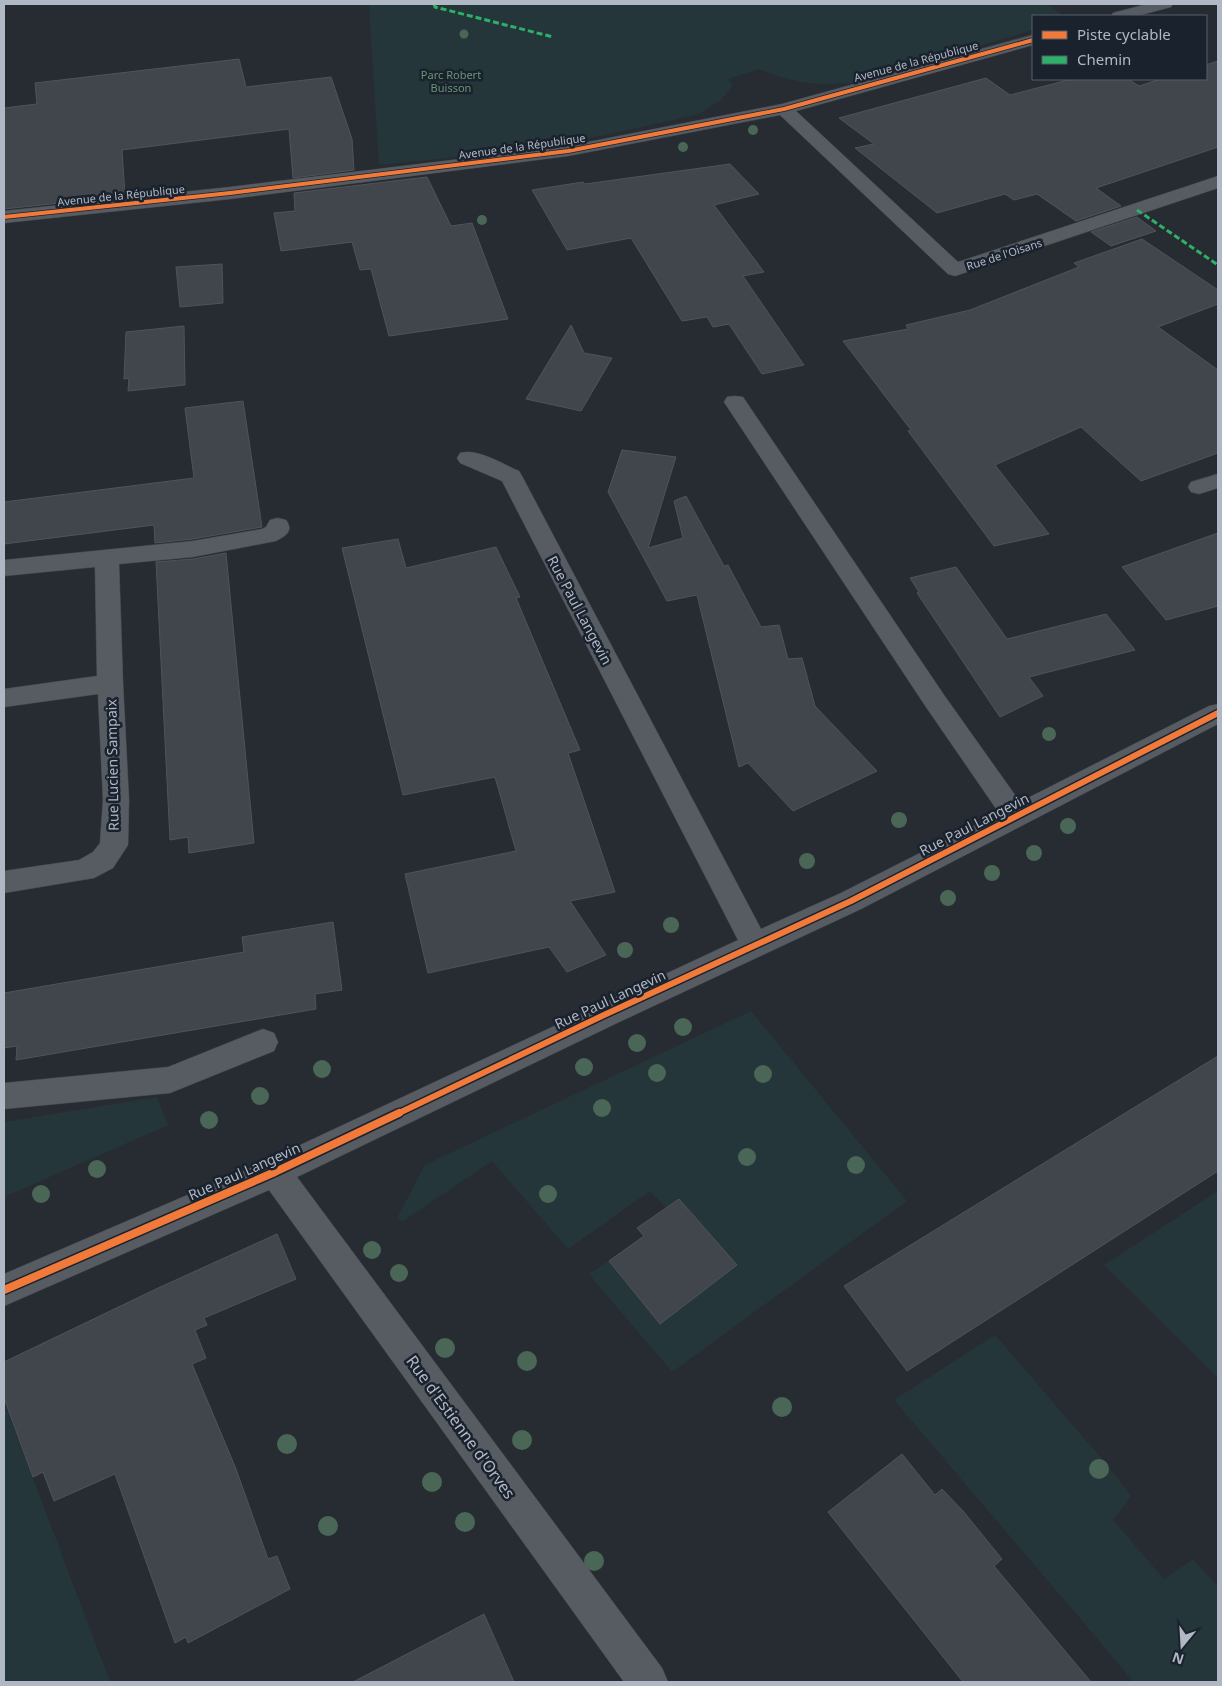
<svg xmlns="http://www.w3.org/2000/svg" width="1222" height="1686" viewBox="0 0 1222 1686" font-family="'Noto Sans',sans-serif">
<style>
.green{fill:#243639}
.building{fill:#41454c;stroke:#4f535c}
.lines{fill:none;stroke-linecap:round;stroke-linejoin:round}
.minor-casing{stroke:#43474d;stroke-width:1}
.minor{fill:#575b62;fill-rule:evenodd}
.quiet{stroke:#2db169;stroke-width:3;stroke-dasharray:6 3;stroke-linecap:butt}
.cycleway-far2-casing{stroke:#1a222e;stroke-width:5.5}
.cycleway-far1-casing{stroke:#1a222e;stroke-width:9}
.cycleway-casing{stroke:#1a222e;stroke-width:11}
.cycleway-far2{stroke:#f17a3a;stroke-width:4}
.cycleway-far1{stroke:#f17a3a;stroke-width:6}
.cycleway{stroke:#f17a3a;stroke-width:8}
.tree{fill:#4a6656}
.labels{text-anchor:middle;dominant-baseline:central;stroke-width:5;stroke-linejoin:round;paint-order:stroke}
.far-street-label{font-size:11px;fill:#b0b8c6;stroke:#1a222e}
.far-park-label{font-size:11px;fill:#679673;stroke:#1a222e}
.street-label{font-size:14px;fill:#b0b8c6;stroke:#1a222e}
.near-street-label{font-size:16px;fill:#b0b8c6;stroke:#1a222e}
</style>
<rect width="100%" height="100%" fill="#272c33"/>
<g class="green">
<path d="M369,4h678l17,12h-31v14l-173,51c-37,7 -67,2 -101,-12l-31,10 5,6 -12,15 -22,14 -89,20 -76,15 -155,16z"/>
<polygon points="751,1011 907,1201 672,1372 589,1274 609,1261 660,1323 737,1266 679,1199 666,1208 650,1191 568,1249 492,1161 403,1221 397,1218 425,1165"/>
<polygon points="157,1097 168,1125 4,1197 4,1122"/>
<polygon points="1218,1191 1218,1378 1104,1265"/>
<polygon points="995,1335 1108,1466 1131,1496 1113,1520 1164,1579 1193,1559 1218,1587 1218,1682 1134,1682 894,1400"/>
<polygon points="4,1402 110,1682 4,1682"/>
</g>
<g class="building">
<polygon points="239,59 246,87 331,77 352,139 354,170 293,178 289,129 122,150 125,196 4,209 4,108 37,104 35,83"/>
<polygon points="1218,61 1218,147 1096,188 1121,206 1076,221 1037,194 1014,200 1005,194 937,213 855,148 874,144 839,118 986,78 1010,95 1072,79 1128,79 1139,86 1161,79 1206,79 1206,65"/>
<polygon points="730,164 759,194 714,205 764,272 743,276 804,365 762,374 729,324 713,327 707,317 682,321 631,238 567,250 532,190 583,182 585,184"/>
<polygon points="427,177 451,226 472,223 508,319 389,336 371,269 360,270 352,242 281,251 274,213 295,211 294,193"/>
<polygon points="1137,217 1156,231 1111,246 1091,232"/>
<polygon points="1142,239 1218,290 1218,304 1158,327 1218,370 1218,453 1141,481 1081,427 995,465 1049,534 994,546 908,431 911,430 843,341 908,329 906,325 970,310 1079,267 1074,263"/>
<polygon points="222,264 223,303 180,307 176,267"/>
<polygon points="571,325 584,353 612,358 581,411 526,399"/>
<polygon points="184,326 185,385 128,391 129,378 124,379 126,332"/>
<polygon points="243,401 262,527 193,539 155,543 154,525 4,544 4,502 194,478 185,408"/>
<polygon points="622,450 676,457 648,548 683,538 674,501 686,496 724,566 728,565 761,627 779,625 788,659 802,658 815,706 877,771 793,811 748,763 739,767 697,595 667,601 608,492"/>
<polygon points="1218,533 1218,606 1166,620 1122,567"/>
<polygon points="398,539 406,568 496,547 520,597 516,598 580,750 568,753 615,892 570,901 606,955 567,972 549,947 428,973 405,874 516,851 495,777 403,795 342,548"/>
<polygon points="226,553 254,843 189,853 188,837 170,840 156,562 193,559"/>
<polygon points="956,567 1007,639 1106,614 1135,650 1029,677 1043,696 1000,717 917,593 919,592 910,578"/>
<polygon points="333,922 342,990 315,994 316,1009 16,1060 17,1046 4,1048 4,993 244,952 242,937"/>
<polygon points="1218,1056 1218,1171 907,1371 844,1286"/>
<polygon points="679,1199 737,1265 660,1324 609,1261 644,1236 637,1228"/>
<polygon points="277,1234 296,1279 204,1318 207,1325 195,1330 206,1358 192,1364 236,1469 268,1559 277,1556 290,1589 188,1643 186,1637 175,1643 115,1474 54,1501 43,1472 33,1477 4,1398 4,1362 156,1289"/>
<polygon points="902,1454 935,1495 942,1489 963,1511 1002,1559 994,1566 1091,1682 963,1682 828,1512"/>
<polygon points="484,1614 514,1682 353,1682"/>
</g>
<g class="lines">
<defs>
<g id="minor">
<polygon points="1147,4 1173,4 1171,7 1137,16 1111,16 1113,13"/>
<polygon points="1033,35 1033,45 796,111 958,262 1218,176 1218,188 955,276 948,274 780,115 568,156 230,199 4,223 4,211 230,187 568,146 782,104"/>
<path d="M735,396l8,1 201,298 76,107 189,-96 9,-2v20l-357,185 -246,115 -318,153 365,491 6,14h-44l-355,-492 -265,116v-32l260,-112 474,-222 -236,-459 -42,-18 -3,-5 3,-5c18,-5 42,11 59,18l3,5 239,453 80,-36 158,-80 -73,-106 -202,-305 3,-5z"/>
<polygon points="1218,474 1218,488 1199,494 1191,492 1188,487 1191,482"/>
<path d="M278,518l8,2c8,11 0,16 -10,21l-83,16 -74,7 4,119 6,117 -1,45 -15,23 -19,10 -90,15v-22l75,-11 14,-8 7,-9 3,-43 -5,-106 -94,13v-18l93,-13 -2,-109 -91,9v-16l189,-19 69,-12 4,-2 4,-7z"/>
<polygon points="263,1029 274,1033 278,1042 274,1051 170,1093 4,1109 4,1083 168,1067"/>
</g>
</defs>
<use href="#minor" class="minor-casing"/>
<use href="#minor" class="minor"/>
<g class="quiet">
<polyline points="434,4 435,7 553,37"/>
<polyline points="1137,210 1218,265"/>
</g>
<defs>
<polyline id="cycleway-far2" points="4,217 230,193 568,151 784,109 1033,40"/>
<polyline id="cycleway-far1" points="397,1114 604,1015 851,901 1218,713"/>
<polyline id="cycleway" points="4,1290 275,1172 399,1113"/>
</defs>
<use href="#cycleway-far2" class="cycleway-far2-casing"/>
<use href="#cycleway-far1" class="cycleway-far1-casing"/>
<use href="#cycleway" class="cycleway-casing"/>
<use href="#cycleway-far2" class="cycleway-far2"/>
<use href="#cycleway-far1" class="cycleway-far1"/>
<use href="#cycleway" class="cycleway"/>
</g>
<g class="tree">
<circle cx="464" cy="34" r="4.5"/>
<circle cx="753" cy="130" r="5"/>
<circle cx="683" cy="147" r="5"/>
<circle cx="482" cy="220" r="5"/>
<circle cx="1049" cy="734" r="7"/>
<circle cx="899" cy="820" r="8"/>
<circle cx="1068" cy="826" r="8"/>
<circle cx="1034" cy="853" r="8"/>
<circle cx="807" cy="861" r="8"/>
<circle cx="992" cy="873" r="8"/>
<circle cx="948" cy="898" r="8"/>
<circle cx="671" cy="925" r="8"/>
<circle cx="625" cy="950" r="8"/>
<circle cx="683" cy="1027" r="9"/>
<circle cx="637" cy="1043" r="9"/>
<circle cx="584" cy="1067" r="9"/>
<circle cx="322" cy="1069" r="9"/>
<circle cx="657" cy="1073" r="9"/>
<circle cx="763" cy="1074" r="9"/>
<circle cx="260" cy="1096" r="9"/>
<circle cx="602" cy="1108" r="9"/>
<circle cx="209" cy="1120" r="9"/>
<circle cx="747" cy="1157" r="9"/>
<circle cx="856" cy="1165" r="9"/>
<circle cx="97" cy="1169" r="9"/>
<circle cx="41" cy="1194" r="9"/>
<circle cx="548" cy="1194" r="9"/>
<circle cx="372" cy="1250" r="9"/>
<circle cx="399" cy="1273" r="9"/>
<circle cx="445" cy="1348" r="10"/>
<circle cx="527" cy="1361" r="10"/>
<circle cx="782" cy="1407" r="10"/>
<circle cx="522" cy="1440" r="10"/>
<circle cx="287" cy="1444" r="10"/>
<circle cx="1099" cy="1469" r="10"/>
<circle cx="432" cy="1482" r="10"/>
<circle cx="465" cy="1522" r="10"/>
<circle cx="328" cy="1526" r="10"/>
<circle cx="594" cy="1561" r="10"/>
</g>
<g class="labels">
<g class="far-street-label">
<text transform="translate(916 61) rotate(-15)">Avenue de la République</text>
<text transform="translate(522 146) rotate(-8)">Avenue de la République</text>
<text transform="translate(121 195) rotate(-6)">Avenue de la République</text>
<text transform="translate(1004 254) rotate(-18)">Rue de l'Oisans</text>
</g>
<g class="far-park-label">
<text x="451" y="74">Parc Robert<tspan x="451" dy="13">Buisson</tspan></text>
</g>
<g class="street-label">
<text transform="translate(580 610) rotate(62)">Rue Paul Langevin</text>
<text transform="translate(112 765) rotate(-91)">Rue Lucien Sampaix</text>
<text transform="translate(974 824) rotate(-27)">Rue Paul Langevin</text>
<text transform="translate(610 999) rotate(-25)">Rue Paul Langevin</text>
<text transform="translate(244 1171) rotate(-24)">Rue Paul Langevin</text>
</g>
<g class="near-street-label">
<text transform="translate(461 1427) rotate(54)">Rue d'Estienne d'Orves</text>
</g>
</g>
<rect width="1222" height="1686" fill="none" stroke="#b0b8c6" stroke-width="10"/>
<rect x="1032" y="15" width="175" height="65" fill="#1a222e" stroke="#565e6b"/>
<rect x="1042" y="31" width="25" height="8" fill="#f17a3a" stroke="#565e6b"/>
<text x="1077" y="40" font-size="15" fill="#b0b8c6">Piste cyclable</text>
<rect x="1042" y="56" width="25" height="8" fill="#2db169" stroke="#565e6b"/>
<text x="1077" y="65" font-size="15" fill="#b0b8c6">Chemin</text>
<g transform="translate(1182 1646) rotate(198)" stroke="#1a222e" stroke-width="4" paint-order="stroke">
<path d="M0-4L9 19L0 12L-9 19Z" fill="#b0b8c6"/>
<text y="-8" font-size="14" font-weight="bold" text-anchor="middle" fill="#b0b8c6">N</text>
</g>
</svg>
